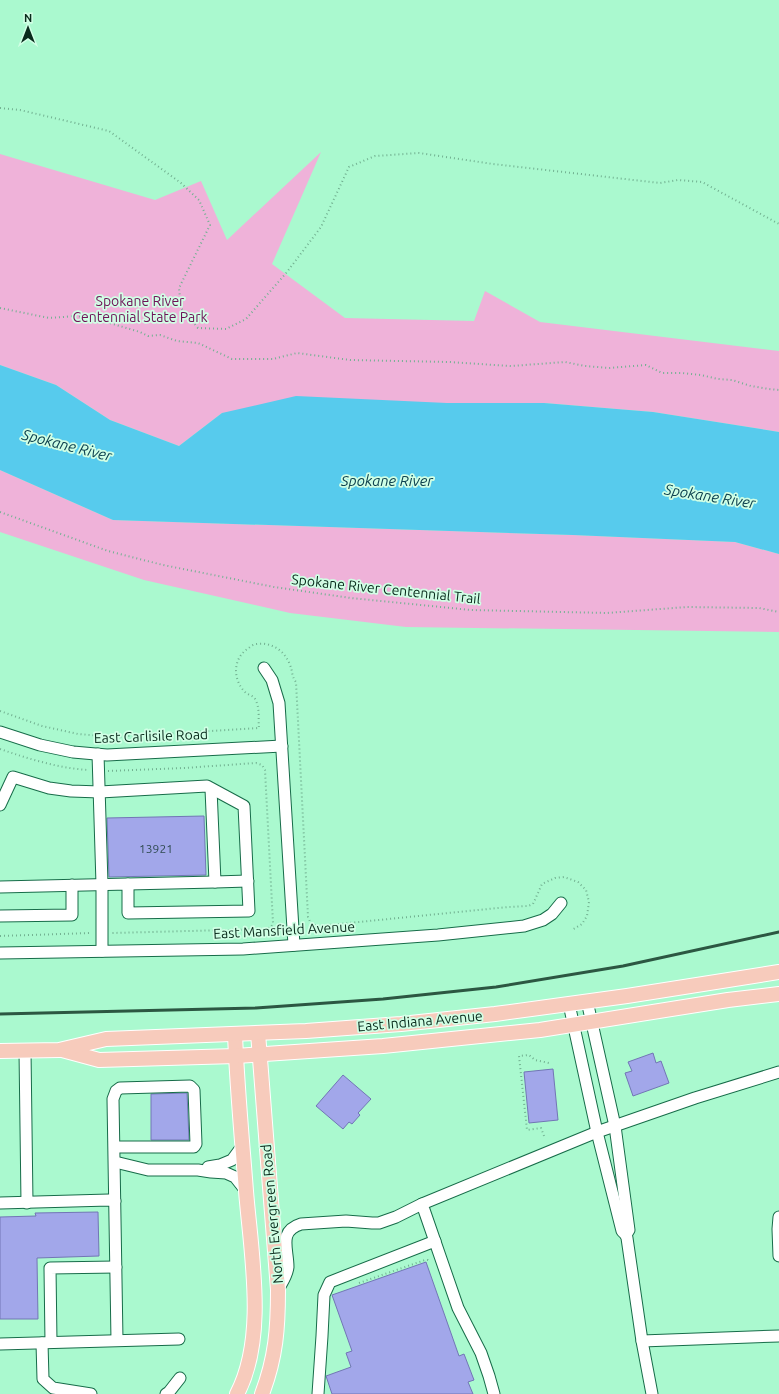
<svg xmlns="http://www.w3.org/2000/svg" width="779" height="1394" viewBox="0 0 779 1394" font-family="Ubuntu,sans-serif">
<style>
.green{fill:#efb2d9}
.water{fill:#57cbed}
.building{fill:#a2a7ea;stroke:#7276b5}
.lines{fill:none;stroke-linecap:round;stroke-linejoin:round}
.minor-casing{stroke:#176c49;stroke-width:13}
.major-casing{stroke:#fff;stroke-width:16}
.path{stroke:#72b191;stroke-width:2;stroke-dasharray:1 3;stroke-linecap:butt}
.minor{stroke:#fff;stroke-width:11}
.major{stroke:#f7cbbc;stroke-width:14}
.rail{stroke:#2c5742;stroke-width:3}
.labels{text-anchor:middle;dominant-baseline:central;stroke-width:3.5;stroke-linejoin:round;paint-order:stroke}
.number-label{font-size:12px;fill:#2f4a50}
.park-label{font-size:14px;fill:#6f1358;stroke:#d1ffe5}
.street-label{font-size:14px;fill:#092b1c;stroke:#d1ffe5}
.water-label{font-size:15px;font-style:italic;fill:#0e4250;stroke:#d1ffe5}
</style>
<rect width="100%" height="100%" fill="#aaf9cf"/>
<g class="green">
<polygon points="321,152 272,264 345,318 474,321 485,291 540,322 779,351 779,432 653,412 544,403 447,403 222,413 179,446 110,420 56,385 0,365 0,154 155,200 201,181 227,240"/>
<polygon points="0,470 113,520 573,535 735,542 779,554 779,632 406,627 290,613 144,580 0,532"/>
</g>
<polygon class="water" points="0,365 56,385 110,420 179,446 222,413 296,396 447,403 544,403 653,412 779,432 779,554 735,542 573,535 113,520 0,470"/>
<g class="building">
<polygon points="204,816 206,875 109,877 107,818"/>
<polygon points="653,1053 656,1063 661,1061 669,1083 633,1096 625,1073 632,1071 628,1062"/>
<polygon points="553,1069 558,1120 529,1123 524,1072"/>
<polygon points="343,1075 371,1099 358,1113 360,1115 352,1124 349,1122 343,1129 316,1106"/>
<polygon points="187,1093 189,1140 151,1140 151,1094"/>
<polygon points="98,1212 99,1256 37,1258 38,1319 0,1319 0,1217 36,1216 35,1213"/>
<polygon points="426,1262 459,1356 464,1354 474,1380 468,1382 473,1394 332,1394 326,1376 351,1367 346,1353 352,1351 332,1295"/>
</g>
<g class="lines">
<defs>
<g id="minor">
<polyline points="264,668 272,680 279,703 294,945"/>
<polyline points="0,732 40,745 73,752 107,755 282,746"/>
<polyline points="98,754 102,884 102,951"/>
<polyline points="211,789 215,882 248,881"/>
<polyline points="0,805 13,777 49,788 71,791 100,792 207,786 244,806 249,911 128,913 128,884 0,887"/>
<polyline points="128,884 215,882"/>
<polyline points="0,916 72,915 72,885"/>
<polyline points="0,953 243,949 438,935 524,926 543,920 552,914 561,903"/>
<polyline points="587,1001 615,1126 629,1230 626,1235 627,1238 642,1341 652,1394"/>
<polyline points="569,1004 597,1132 622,1231 626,1235"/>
<polyline points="25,1051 27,1203"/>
<polyline points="115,1147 194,1147 196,1144 194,1090 190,1086 120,1088 116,1091 113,1099 117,1340"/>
<polyline points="115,1162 148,1170 198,1170 211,1172 226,1173 235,1177 246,1191"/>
<polyline points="208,1167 220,1165 232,1160 243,1145"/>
<polyline points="0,1203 109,1200 115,1201"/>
<polyline points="779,1217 778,1229 779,1256"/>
<path d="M278,1290c4,-8 9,-14 10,-23 0,-18 -10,-36 13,-43l45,-3 26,2h7l17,-6 26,-13"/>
<polyline points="642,1341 779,1336"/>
<polyline points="51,1342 50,1268 116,1267"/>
<polyline points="42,1343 43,1379 53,1388 91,1394"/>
<polyline points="0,1344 179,1339"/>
<polyline points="166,1394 169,1392 180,1378"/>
<polyline points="318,1394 322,1336 324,1295 330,1282 435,1241"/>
<polyline points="494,1394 489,1376 481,1353 458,1308 422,1204 597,1132 695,1098 779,1072"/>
</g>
<g id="major">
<path d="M258,1033l20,257c0,38 -2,67 -16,104"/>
<path d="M235,1034c2,53 7,105 11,157 5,63 21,146 -9,203"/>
<polyline points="62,1050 99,1060 236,1056 383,1046 540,1030 728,1000 779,994"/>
<polyline points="0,1051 59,1050 106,1039 306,1031 401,1024 495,1014 627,996 779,972"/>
</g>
</defs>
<use href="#minor" class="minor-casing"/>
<use href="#major" class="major-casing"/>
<g class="path">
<polyline points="0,108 20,110 109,131 181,183 199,200 210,225 179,288 181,308 198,328 226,329 246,319 287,272 321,227 349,167 375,156 419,153 493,164 660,183 678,180 702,182 779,224"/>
<polyline points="0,308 49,318 76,316 96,319 140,332 148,336 160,335 177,341 198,343 232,359 273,359 297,353 350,360 449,362 511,366 565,362 585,366 609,368 646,365 662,373 682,373 701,375 718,379 732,380 751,386 769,389 779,390"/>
<polyline points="0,512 108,551 163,565 274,587 351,598 471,610 607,613 687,607 759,608 779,612"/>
<path d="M0,711l42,15 36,8 36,3 145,-9c-1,-8 1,-19 -3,-27 -2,-6 -7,-5 -11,-9 -13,-13 -12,-35 4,-44 2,-2 5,-4 8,-4 15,-2 28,7 33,21 3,7 1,10 6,17l12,235 3,7 8,2 189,-19 20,-1 5,-2 9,-20 13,-6 9,-1 14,5 8,8 3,12 -2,14 -5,8 -10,6"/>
<path d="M0,749c29,10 58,19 88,21"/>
<polyline points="108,771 184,768 256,763 262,765 265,770 273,923 271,927 266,929 112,933"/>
<polyline points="0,936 91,933"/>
<polyline points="544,1136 541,1128 527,1130 519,1056 529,1055 535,1060 549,1063"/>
<polyline points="359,1283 425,1260 428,1260 430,1262"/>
</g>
<use href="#minor" class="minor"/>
<use href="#major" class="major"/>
<polyline class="rail" points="0,1014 256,1008 383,999 496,987 623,966 779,932"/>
</g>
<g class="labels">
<g class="number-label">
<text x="156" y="848">13921</text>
</g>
<g class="park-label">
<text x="140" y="301">Spokane River<tspan x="140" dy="16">Centennial State Park</tspan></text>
</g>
<g class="street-label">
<text transform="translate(386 589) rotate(6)">Spokane River Centennial Trail</text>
<text transform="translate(151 736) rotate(-2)">East Carlisile Road</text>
<text transform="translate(284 930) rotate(-3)">East Mansfield Avenue</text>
<text transform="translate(420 1021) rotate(-5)">East Indiana Avenue</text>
<text transform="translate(272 1214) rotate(-95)">North Evergreen Road</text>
</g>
<g class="water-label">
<text transform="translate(67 445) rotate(14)">Spokane River</text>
<text x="387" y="480">Spokane River</text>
<text transform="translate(710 496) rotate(9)">Spokane River</text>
</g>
</g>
<g transform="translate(28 28)" stroke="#d1ffe5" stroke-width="3" paint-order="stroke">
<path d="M0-3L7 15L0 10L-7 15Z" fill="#092b1c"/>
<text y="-6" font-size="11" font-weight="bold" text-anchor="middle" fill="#092b1c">N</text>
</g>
</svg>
